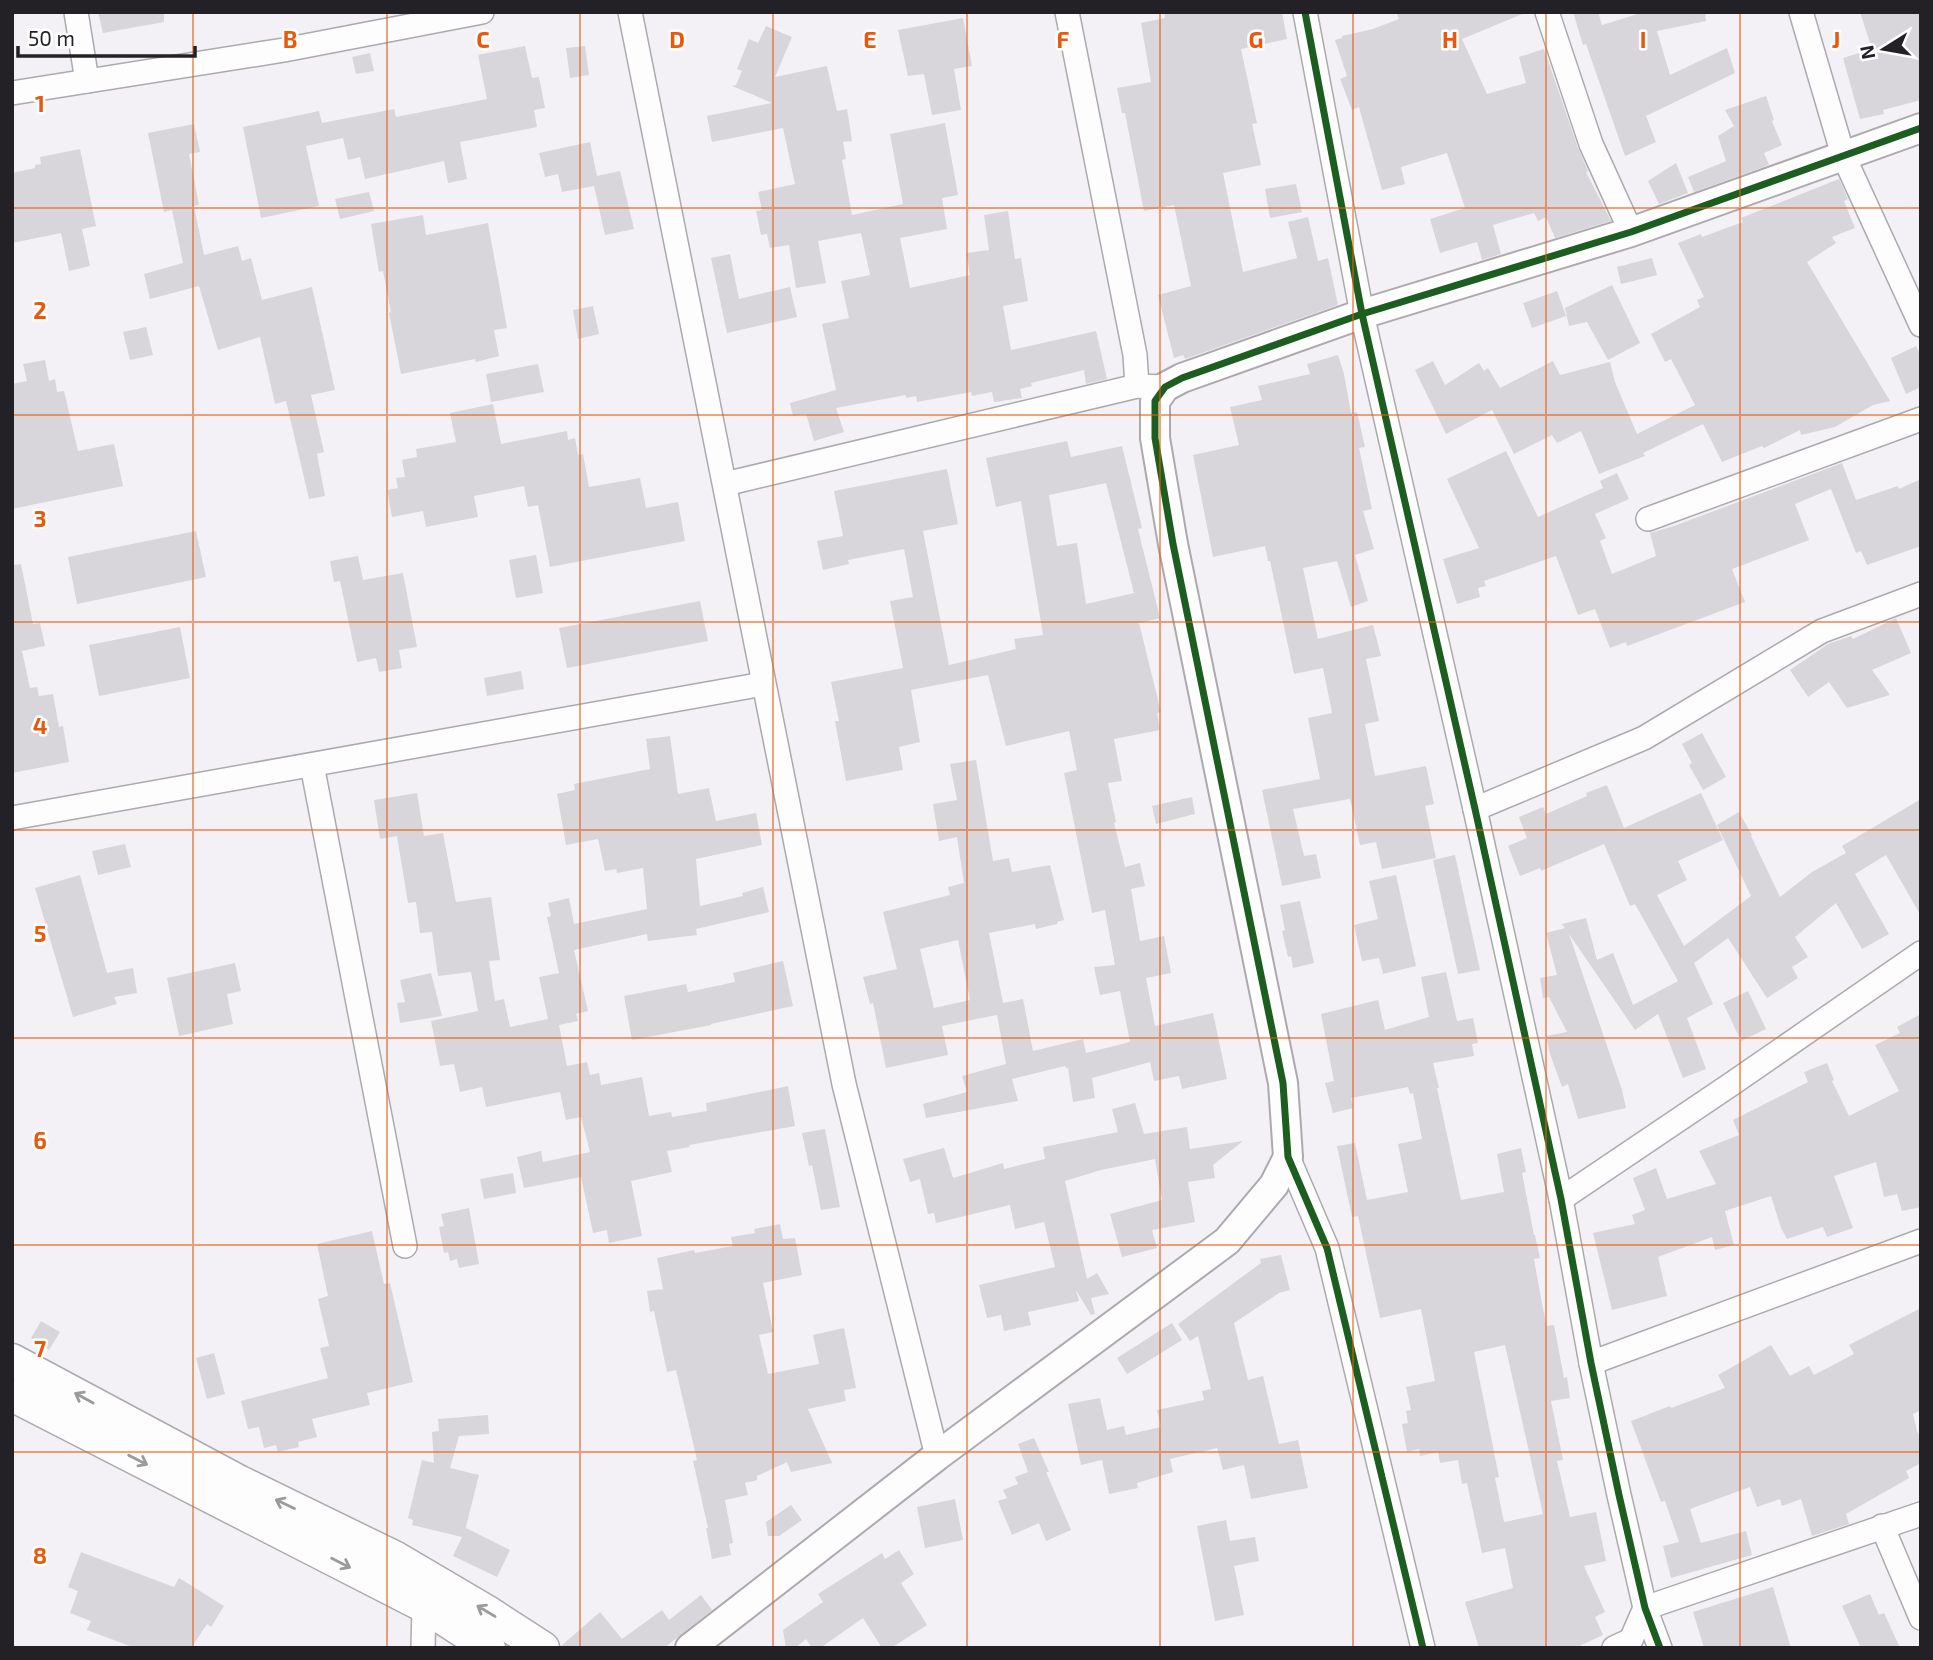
<svg xmlns="http://www.w3.org/2000/svg" width="1933" height="1660" viewBox="0 0 1933 1660" font-family="'Exo 2',sans-serif">
<style>
.building{fill:#d9d6db;fill-rule:evenodd}
.lines{fill:none;stroke-linecap:round;stroke-linejoin:round}
.minor-casing{stroke:#acaaae;stroke-width:26}
.tertiary-casing{stroke:#acaaae;stroke-width:32}
.secondary-casing{stroke:#acaaae;stroke-width:35}
.minor{stroke:#fdfdfe;stroke-width:23}
.tertiary{stroke:#fdfdfe;stroke-width:28}
.secondary{stroke:#fdfdfe;stroke-width:32}
.cycleway-casing{stroke:#fff;stroke-width:11}
.cycleway{stroke:#1b5e20;stroke-width:7}
.oneway{stroke:#9b9a9c}
.grid{fill:none;stroke:#e8590c;stroke-width:2;stroke-opacity:0.55}
.grid-label{font-size:23px;text-anchor:middle;font-weight:bold;fill:#e8590c;stroke:#fff;stroke-width:5;stroke-linejoin:round;paint-order:stroke}
</style>
<rect width="100%" height="100%" fill="#f3f0f6"/>
<g class="building">
<polygon points="98,12 164,12 164,22 103,33"/>
<polygon points="1164,12 1282,12 1287,39 1241,49 1257,123 1252,124 1261,165 1223,173 1243,272 1297,258 1288,222 1308,217 1318,261 1328,258 1338,305 1185,359 1183,355 1174,358 1158,295 1191,286 1174,205 1144,211 1125,113 1122,113 1117,88 1151,82 1141,23 1165,18"/>
<polygon points="1396,12 1527,12 1462,39 1487,94 1526,83 1519,57 1544,49 1578,148 1588,171 1586,172 1611,221 1555,238 1546,217 1538,221 1534,213 1493,225 1501,254 1482,260 1477,242 1440,253 1430,219 1465,208 1447,153 1401,167 1405,184 1382,190 1359,107 1352,110 1340,79 1347,76 1335,40 1342,38 1342,36 1373,29 1399,19"/>
<polygon points="1573,12 1598,12 1602,25 1644,12 1705,12 1706,21 1657,31 1670,75 1727,48 1735,73 1646,116 1656,142 1625,156 1586,44 1583,45"/>
<polygon points="1860,12 1921,12 1921,100 1883,110 1884,114 1860,119 1843,58 1872,49"/>
<polygon points="963,18 972,66 954,69 961,110 932,115 924,74 908,76 898,30"/>
<polygon points="766,26 792,37 775,77 827,66 837,111 847,109 852,141 843,142 846,159 842,160 852,215 903,204 890,134 945,123 958,195 942,198 947,229 900,238 910,288 970,275 966,253 989,250 984,215 1008,211 1015,259 1021,258 1028,301 1003,306 1011,350 1096,331 1107,379 1086,384 1084,370 1031,383 1032,386 1020,389 1022,398 994,402 992,392 972,396 971,392 917,402 916,396 906,398 906,395 836,408 844,432 814,441 806,414 793,416 790,403 836,390 822,324 849,318 841,281 870,275 861,233 818,241 826,283 796,288 789,245 770,248 767,234 761,235 756,211 762,210 758,192 795,184 783,128 712,142 707,116 772,103 732,86 736,85 742,71 737,69 749,39 758,43"/>
<polygon points="525,46 532,78 539,77 545,108 534,110 537,127 460,142 467,179 448,183 444,161 365,179 360,157 348,160 343,138 306,146 319,206 261,218 243,127 319,111 322,123 394,109 396,117 487,99 478,55"/>
<polygon points="585,46 589,75 570,78 566,48"/>
<polygon points="370,53 374,71 356,74 352,57"/>
<polygon points="1766,96 1774,120 1772,121 1782,145 1764,153 1769,165 1694,192 1688,177 1726,161 1718,136 1734,126 1725,110"/>
<polygon points="194,124 200,152 189,154 199,205 194,206 204,255 238,246 242,261 251,258 262,300 312,287 335,390 311,395 324,452 317,454 325,496 309,499 286,401 275,404 260,337 218,350 199,286 150,299 144,274 183,263 172,210 164,212 148,133"/>
<polygon points="590,142 597,176 620,171 634,229 605,235 594,186 562,192 558,174 545,177 539,153"/>
<polygon points="80,149 96,226 82,229 90,266 69,271 61,233 12,243 12,173 35,168 35,165 41,164 40,157"/>
<polygon points="1676,163 1688,193 1659,204 1648,181"/>
<polygon points="1839,179 1848,199 1844,201 1855,228 1832,237 1836,243 1807,262 1890,401 1873,405 1835,427 1801,435 1800,430 1764,448 1762,446 1722,462 1703,424 1643,453 1645,456 1599,474 1581,431 1557,443 1552,435 1514,454 1492,410 1446,434 1415,370 1433,361 1445,385 1479,363 1484,371 1488,368 1500,388 1553,361 1560,375 1610,362 1615,382 1637,434 1695,405 1671,359 1665,362 1651,334 1700,307 1697,300 1704,297 1678,243 1701,234 1702,237 1743,222 1741,218"/>
<polygon points="1296,184 1302,212 1270,218 1265,189"/>
<polygon points="369,192 374,211 340,219 335,199"/>
<polygon points="423,215 426,235 488,223 507,328 494,330 499,356 476,362 475,359 401,374 389,313 391,312 383,271 379,272 371,224"/>
<polygon points="730,254 739,299 790,287 797,317 727,333 711,258"/>
<polygon points="1652,258 1657,275 1621,284 1617,267"/>
<polygon points="1612,285 1640,343 1608,360 1587,322 1569,326 1565,308"/>
<polygon points="1557,291 1566,316 1532,328 1523,303"/>
<polygon points="593,306 599,334 578,339 573,310"/>
<polygon points="146,327 153,355 130,360 123,332"/>
<polygon points="1916,346 1921,356 1921,387 1906,394 1891,358"/>
<polygon points="1338,355 1344,374 1351,413 1357,412 1365,447 1359,448 1372,509 1363,511 1374,549 1355,555 1368,601 1351,607 1337,561 1303,568 1318,639 1373,625 1381,656 1366,659 1379,721 1365,724 1375,776 1426,766 1434,804 1425,806 1436,858 1382,869 1376,842 1360,845 1350,799 1293,809 1304,856 1316,854 1321,878 1282,886 1262,790 1320,779 1308,718 1332,713 1323,668 1294,674 1270,561 1268,561 1265,546 1213,557 1193,455 1239,445 1230,407 1262,400 1258,386 1310,374 1307,364"/>
<polygon points="45,360 49,381 55,379 57,392 64,391 78,451 114,444 123,486 12,509 12,384 27,381 23,364"/>
<polygon points="538,364 544,392 491,402 486,374"/>
<polygon points="493,404 501,444 567,431 568,440 575,438 578,455 583,454 589,487 640,478 646,508 678,502 685,541 550,567 538,505 528,507 524,486 474,496 478,517 426,527 423,511 392,517 387,490 398,488 396,478 405,477 402,460 417,457 416,449 456,442 450,413"/>
<path d="M1067,441l4,16 51,-11 20,82 -4,1 22,89 -21,5 22,89 -4,1 3,17 -46,9 8,42 -14,2 8,39 -2,1 11,44 15,-4 5,23 -14,3 9,52 24,-5 7,37 -25,5 9,48 58,-13 14,66 -45,10 -3,-13 -25,5 -4,-19 -58,16 3,20 -22,4 -5,-34h-2l-1,-2 -53,13 6,22 -92,17 -3,-14 44,-12 -5,-16 44,-12 -9,-49 -55,11 6,29 -62,13 -13,-65 -3,1 -7,-27 34,-8 -14,-57 67,-17 -2,-8 16,-4 -7,-46 -18,4 -6,-37 24,-4 -7,-36 26,-4 17,101 16,-3 3,14 38,-7 14,55 -7,2v2l-21,5 -1,-5 -46,9 14,70 20,-4 10,52 50,-12 3,14 44,-11 -10,-51 -20,4 -6,-28 21,-2 -10,-55 -13,3 -28,-140 13,-3 -8,-39 -63,15 -18,-71 -77,15 9,52 -21,5 4,23 -57,11 -11,-60h4l-8,-39 72,-14 -13,-67 23,-4 -9,-48 -56,11 1,4 -26,6 -6,-29 26,-5 -9,-45 113,-22 11,55 -35,7 26,134 67,-16 -2,-10 29,-4 -22,-134 -25,6 -10,-49zM1106,483l28,110 -48,11 -9,-61 -20,3 -8,-51zM958,940l12,60 -36,8 -14,-59z"/>
<polygon points="1506,451 1538,517 1603,488 1600,481 1617,473 1629,499 1595,514 1606,538 1600,541 1612,574 1656,556 1650,533 1674,526 1842,463 1856,500 1898,486 1899,489 1921,479 1921,546 1867,565 1861,551 1856,553 1831,489 1795,504 1809,540 1732,569 1745,602 1627,646 1626,642 1610,648 1595,609 1578,615 1556,556 1484,581 1486,586 1478,588 1480,597 1457,604 1443,559 1479,548 1447,479"/>
<polygon points="196,531 206,577 77,604 68,557"/>
<polygon points="536,555 543,593 516,598 509,560"/>
<polygon points="358,556 363,580 403,573 417,647 399,650 402,668 379,672 376,658 357,662 340,581 334,582 330,561"/>
<polygon points="21,564 33,624 40,623 45,646 22,651 30,688 37,687 39,696 53,694 59,727 63,726 69,762 12,773 12,565"/>
<polygon points="700,601 708,641 567,668 559,628"/>
<polygon points="1896,618 1911,653 1872,670 1890,695 1847,708 1829,682 1808,697 1790,670 1828,644 1851,636 1853,639"/>
<polygon points="180,627 190,678 99,696 89,645"/>
<polygon points="521,671 524,689 487,696 484,678"/>
<polygon points="1702,733 1726,777 1703,790 1689,765 1692,763 1682,744"/>
<polygon points="670,736 678,794 709,788 716,821 756,813 762,845 696,859 700,906 743,896 742,893 763,887 769,912 696,929 697,935 648,941 647,934 574,950 588,1011 576,1014 578,1021 559,1025 567,1066 587,1062 590,1075 599,1073 601,1085 642,1077 649,1116 671,1112 672,1117 707,1111 706,1103 788,1086 795,1126 689,1145 690,1147 667,1151 672,1172 631,1181 642,1236 609,1243 607,1230 593,1233 581,1177 524,1188 517,1157 541,1151 543,1162 590,1152 581,1117 566,1120 560,1092 486,1107 482,1087 460,1092 454,1064 440,1066 431,1021 478,1011 471,972 438,976 432,932 420,933 416,902 408,903 397,836 380,839 374,800 417,793 424,836 443,833 456,902 491,897 500,960 489,961 495,1001 504,999 510,1027 548,1019 539,977 559,973 547,917 551,916 548,903 569,898 574,924 647,909 643,868 617,873 616,869 605,871 598,839 566,845 557,794 575,790 574,784 650,769 646,739"/>
<polygon points="1607,785 1624,828 1701,793 1723,840 1678,861 1687,880 1657,895 1684,946 1751,896 1717,825 1739,812 1752,835 1751,836 1780,897 1812,872 1846,853 1842,846 1921,799 1921,916 1886,855 1855,874 1889,934 1862,949 1836,903 1795,937 1808,957 1792,967 1798,978 1767,998 1728,938 1694,963 1713,1004 1687,1018 1706,1069 1683,1078 1658,1014 1635,1030 1569,934 1622,1090 1626,1108 1578,1119 1568,1084 1562,1087 1550,1054 1546,1036 1567,1032 1549,997 1543,998 1540,978 1557,975 1546,933 1565,928 1562,924 1586,918 1597,960 1613,953 1633,1005 1678,981 1635,904 1630,906 1604,844 1541,871 1540,868 1520,876 1508,846 1527,838 1519,817 1543,807 1546,814 1587,796 1586,793"/>
<polygon points="1192,797 1195,814 1156,824 1152,806"/>
<polygon points="125,844 131,867 98,875 92,851"/>
<polygon points="1455,855 1480,970 1458,974 1433,860"/>
<polygon points="80,875 107,973 133,968 137,993 114,997 117,1004 73,1017 35,888"/>
<polygon points="1396,875 1416,966 1383,974 1379,958 1362,961 1354,925 1378,919 1369,881"/>
<polygon points="1300,901 1314,963 1293,968 1291,956 1288,957 1282,931 1285,930 1280,905"/>
<polygon points="783,961 793,1006 711,1024 711,1025 632,1040 624,996 686,984 688,992 735,982 733,973"/>
<polygon points="235,963 241,991 227,994 233,1024 179,1036 167,978"/>
<path d="M1446,972l11,49 16,-3 5,25 -6,1 2,12 -41,7 6,25h-2l24,112 43,-8 -7,-38 24,-6 5,24 -4,1 12,62h1l5,23 -6,1 9,50 4,17 7,-1 10,53 3,-1 3,21 -19,3 12,59 -6,1 13,56 26,-5 10,49 -22,5 21,46 -10,5 8,18 -28,13h-96l-14,-46 48,-14 -8,-40 -23,5 -15,-70 -5,1 -4,-24 -18,3 -2,-11 -18,4 -1,-7 -12,3 -5,-28 6,-1 -2,-12 5,-1 -5,-23 29,-6 -14,-72 -41,9 -22,-102 -6,1 -15,-71 18,-3 12,57 41,-8 -10,-48 24,-5 -9,-46 -3,1 -2,-7 -57,11 2,10 -20,5 -8,-30 9,-2 -13,-67 57,-14 7,30 44,-13 -8,-40zM1505,1345l38,169 -39,8 -9,-44 4,-1 -25,-125z"/>
<polygon points="431,973 442,1016 400,1023 397,1003 405,1002 400,980"/>
<polygon points="1748,991 1766,1029 1741,1041 1723,1003"/>
<polygon points="1921,1014 1921,1207 1902,1211 1897,1194 1884,1197 1876,1162 1834,1176 1853,1228 1827,1237 1823,1227 1787,1239 1781,1228 1771,1196 1725,1211 1734,1245 1715,1250 1712,1237 1658,1257 1667,1296 1612,1310 1593,1233 1635,1224 1632,1215 1645,1210 1633,1178 1656,1168 1667,1199 1716,1184 1699,1151 1739,1135 1733,1120 1808,1082 1804,1072 1827,1063 1834,1080 1832,1081 1849,1116 1899,1091 1875,1045 1900,1033 1897,1027"/>
<polygon points="1135,1103 1144,1134 1187,1127 1190,1149 1243,1141 1213,1165 1215,1178 1188,1182 1195,1222 1152,1230 1157,1248 1122,1257 1110,1214 1162,1200 1155,1159 1101,1170 1065,1181 1087,1279 1097,1273 1109,1294 1091,1298 1095,1314 1091,1315 1076,1290 1079,1301 1028,1312 1031,1325 1004,1331 1001,1315 987,1318 979,1285 1055,1267 1044,1222 1015,1229 1010,1205 936,1223 934,1213 928,1214 920,1179 910,1182 903,1159 944,1148 953,1178 1003,1163 1004,1169 1045,1159 1043,1147 1118,1132 1112,1109"/>
<polygon points="825,1129 840,1207 821,1210 812,1165 809,1166 802,1133"/>
<polygon points="513,1173 516,1193 484,1199 480,1179"/>
<polygon points="469,1208 479,1264 459,1268 457,1259 450,1261 448,1252 444,1253 439,1227 444,1226 441,1214"/>
<polygon points="780,1224 783,1239 795,1238 802,1275 763,1283 773,1332 759,1335 768,1374 819,1364 813,1335 844,1328 856,1388 844,1390 846,1401 808,1409 832,1463 791,1472 787,1462 757,1476 757,1480 745,1483 748,1495 725,1500 733,1543 729,1544 731,1555 712,1559 706,1528 708,1528 693,1461 697,1460 676,1370 667,1372 654,1311 650,1312 647,1291 663,1289 657,1258 694,1250 695,1253 733,1246 731,1237 755,1233 754,1229"/>
<polygon points="372,1231 384,1284 390,1283 413,1382 367,1393 370,1405 312,1419 317,1437 298,1442 299,1447 278,1452 276,1445 264,1448 259,1427 248,1429 241,1401 328,1378 320,1348 329,1346 318,1299 328,1296 317,1244"/>
<polygon points="1281,1255 1290,1290 1279,1293 1234,1323 1248,1380 1263,1376 1279,1444 1298,1440 1308,1488 1251,1499 1244,1465 1223,1470 1217,1448 1170,1459 1173,1472 1137,1483 1138,1488 1109,1494 1102,1460 1081,1465 1068,1404 1100,1398 1107,1430 1124,1426 1126,1435 1161,1427 1157,1410 1204,1400 1202,1391 1211,1389 1198,1336 1190,1341 1178,1324 1261,1263 1260,1259"/>
<polygon points="1921,1308 1921,1410 1913,1414 1917,1431 1921,1438 1921,1463 1906,1471 1909,1478 1846,1514 1849,1524 1812,1536 1801,1499 1782,1506 1780,1499 1757,1507 1750,1487 1690,1509 1701,1543 1746,1531 1752,1555 1671,1578 1663,1546 1679,1542 1665,1501 1661,1502 1631,1421 1670,1406 1671,1408 1725,1388 1718,1375 1771,1345 1790,1376 1809,1366 1814,1375 1854,1354 1849,1345"/>
<polygon points="41,1321 60,1332 49,1350 31,1338"/>
<polygon points="1172,1323 1182,1340 1127,1374 1117,1358"/>
<polygon points="214,1353 225,1394 207,1399 196,1358"/>
<polygon points="488,1415 489,1434 459,1436 450,1468 479,1475 465,1531 466,1528 510,1550 497,1577 453,1556 462,1537 412,1525 413,1520 408,1518 422,1460 434,1463 432,1432 439,1431 438,1419"/>
<polygon points="1034,1438 1049,1472 1046,1472 1071,1530 1046,1541 1039,1523 1012,1535 998,1501 1007,1498 1003,1490 1018,1484 1015,1477 1028,1472 1018,1444"/>
<polygon points="955,1499 963,1540 925,1548 917,1507"/>
<polygon points="791,1505 802,1520 779,1536 768,1536 766,1522"/>
<polygon points="1226,1520 1230,1541 1255,1537 1259,1561 1234,1566 1244,1615 1215,1621 1197,1526"/>
<polygon points="899,1550 914,1574 901,1583 927,1625 891,1648 882,1648 863,1618 820,1648 812,1648 806,1639 795,1648 786,1648 783,1630 823,1602 818,1594 882,1553 885,1559"/>
<polygon points="81,1552 174,1587 179,1578 224,1606 211,1627 207,1624 191,1648 135,1648 87,1630 91,1621 70,1613 78,1591 68,1587"/>
<polygon points="1773,1587 1791,1648 1704,1648 1693,1612"/>
<polygon points="1870,1594 1879,1615 1884,1613 1900,1648 1861,1648 1842,1606"/>
<polygon points="701,1595 712,1610 664,1648 561,1648 561,1646 600,1612 622,1639 662,1610 669,1620"/>
</g>
<g class="lines">
<defs>
<g id="minor">
<polyline points="76,12 87,81"/>
<polyline points="630,12 844,1084 937,1456"/>
<polyline points="1067,12 1135,355 1137,386"/>
<polyline points="1305,12 1362,314 1475,809 1561,1199 1591,1363 1619,1495 1645,1608 1660,1648"/>
<polyline points="1547,12 1591,144 1631,232"/>
<polyline points="1801,12 1843,155 1921,325"/>
<polyline points="12,93 284,50 482,12"/>
<polyline points="725,484 1137,386 1165,387"/>
<polyline points="1648,519 1921,419"/>
<polyline points="312,765 405,1246"/>
<polyline points="1475,809 1644,738 1822,631 1921,594"/>
<polyline points="12,818 763,684"/>
<polyline points="1288,1157 1327,1248 1423,1648"/>
<polyline points="1561,1199 1733,1083 1921,953"/>
<polyline points="1591,1363 1921,1241"/>
<polyline points="1882,1526 1921,1618"/>
<polyline points="423,1648 424,1606"/>
<polyline points="1614,1648 1631,1640 1645,1608 1921,1514"/>
</g>
<polyline id="tertiary" points="690,1648 937,1456 1227,1241 1274,1185 1288,1157 1283,1083 1173,544 1155,438 1155,401 1165,387 1182,378 1362,314 1631,232 1921,128"/>
<g id="secondary">
<polyline points="12,1360 240,1482 396,1558 486,1611 543,1648"/>
<polyline points="12,1395 424,1606 489,1648"/>
</g>
</defs>
<use href="#minor" class="minor-casing"/>
<use href="#tertiary" class="tertiary-casing"/>
<use href="#secondary" class="secondary-casing"/>
<use href="#minor" class="minor"/>
<use href="#tertiary" class="tertiary"/>
<use href="#secondary" class="secondary"/>
<defs>
<g id="cycleway">
<polyline points="1305,12 1362,314 1475,809 1561,1199 1591,1363 1619,1495 1645,1608 1660,1648"/>
<polyline points="1423,1648 1327,1248 1288,1157 1283,1083 1173,544 1155,438 1155,401 1165,387 1182,378 1362,314 1631,232 1921,128"/>
</g>
</defs>
<use href="#cycleway" class="cycleway-casing"/>
<use href="#cycleway" class="cycleway"/>
</g>
<defs><path id="oneway-shaft" d="M-6 0H5M1.5-3L5.5 0L1.5 3" fill="none" stroke-width="1.6" stroke-linecap="round" stroke-linejoin="round" transform="scale(1.75)"/></defs>
<g class="oneway">
<use href="#oneway-shaft" transform="translate(84 1398) rotate(-151)"/>
<use href="#oneway-shaft" transform="translate(138 1460) rotate(27)"/>
<use href="#oneway-shaft" transform="translate(285 1504) rotate(-154)"/>
<use href="#oneway-shaft" transform="translate(341 1563) rotate(27)"/>
<use href="#oneway-shaft" transform="translate(486 1611) rotate(-149)"/>
</g>
<path class="grid" d="M193,12v1636M387,12v1636M580,12v1636M773,12v1636M967,12v1636M1160,12v1636M1353,12v1636M1546,12v1636M1740,12v1636M12,208h1909M12,415h1909M12,622h1909M12,830h1909M12,1038h1909M12,1245h1909M12,1452h1909"/>
<g class="grid-label">
<text x="290" y="48">B</text>
<text x="483" y="48">C</text>
<text x="677" y="48">D</text>
<text x="870" y="48">E</text>
<text x="1063" y="48">F</text>
<text x="1256" y="48">G</text>
<text x="1450" y="48">H</text>
<text x="1643" y="48">I</text>
<text x="1836" y="48">J</text>
<text x="40" y="112">1</text>
<text x="40" y="319">2</text>
<text x="40" y="527">3</text>
<text x="40" y="734">4</text>
<text x="40" y="942">5</text>
<text x="40" y="1149">6</text>
<text x="40" y="1357">7</text>
<text x="40" y="1564">8</text>
</g>
<rect width="1933" height="1660" fill="none" stroke="#232125" stroke-width="28"/>
<g transform="translate(1884 49) rotate(259)" stroke="#ffffff" stroke-width="5" paint-order="stroke">
<path d="M0-5L12 26L0 18L-12 26Z" fill="#232125"/>
<text y="-10" font-size="19" font-weight="bold" text-anchor="middle" fill="#232125">N</text>
</g>
<path d="M18 46v10h177v-10" fill="none" stroke="#232125" stroke-width="3.5"/>
<text x="28" y="46" font-size="21" fill="#232125" stroke="#ffffff" stroke-width="5" paint-order="stroke">50 m</text>
</svg>
